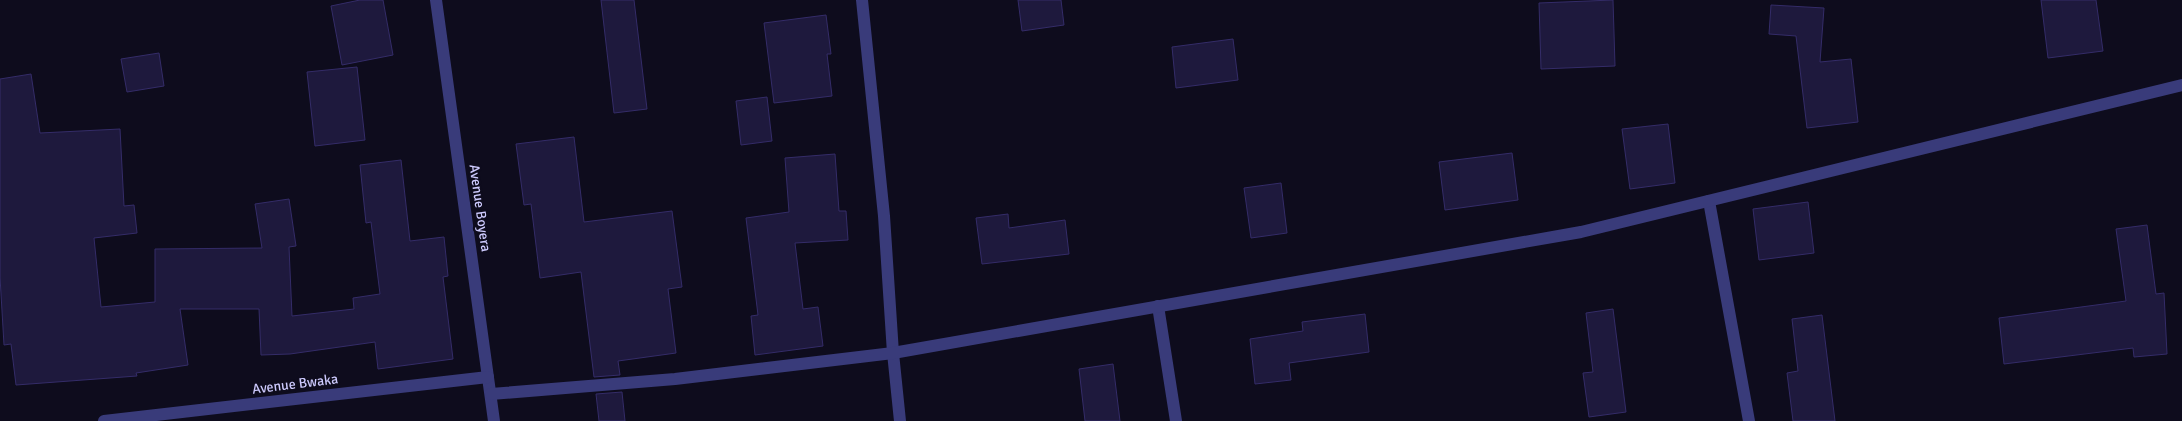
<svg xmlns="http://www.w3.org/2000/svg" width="2182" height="421" viewBox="0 0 2182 421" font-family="Signika,sans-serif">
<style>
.building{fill:#1e193d;stroke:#342c68}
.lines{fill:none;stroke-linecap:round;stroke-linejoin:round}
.minor{stroke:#393b7a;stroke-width:12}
.labels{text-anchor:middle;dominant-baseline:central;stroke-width:4.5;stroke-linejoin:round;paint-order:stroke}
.street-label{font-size:14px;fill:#cdcafd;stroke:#0e0c1d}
</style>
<rect width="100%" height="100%" fill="#0e0c1d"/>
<g class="building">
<polygon points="360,0 383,0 393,55 342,65 331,6"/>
<polygon points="601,0 634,0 647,109 614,113"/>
<polygon points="1018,0 1061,0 1064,25 1022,31"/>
<polygon points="1613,0 1615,66 1541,69 1539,3"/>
<polygon points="2041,0 2096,0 2103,51 2048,58"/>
<polygon points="1771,5 1824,8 1820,62 1851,59 1858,122 1807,128 1796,36 1769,34"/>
<polygon points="826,15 831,54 827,54 832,96 774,103 764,23"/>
<polygon points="1233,39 1238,80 1176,88 1172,47"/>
<polygon points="159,53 164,86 127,92 121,59"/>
<polygon points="357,67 365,140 315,146 307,72"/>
<polygon points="31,74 40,133 120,129 124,206 134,205 137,233 94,238 101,307 155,302 155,249 262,248 255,204 289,199 296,246 289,247 292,316 354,309 353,298 380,294 371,222 366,223 360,165 401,160 410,241 444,237 448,276 443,277 453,359 378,369 375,342 290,354 261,355 259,309 180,309 188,365 136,373 137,376 16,385 11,344 4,345 0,277 0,79"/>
<polygon points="767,97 772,141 741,145 736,101"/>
<polygon points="1668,124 1675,183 1630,189 1622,129"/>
<polygon points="574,137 584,222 672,211 682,287 668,289 676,353 618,361 620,375 594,377 581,272 540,278 531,204 524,205 516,144"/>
<polygon points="1512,153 1518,200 1445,210 1439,162"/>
<polygon points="835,154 839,211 846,211 848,240 795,243 803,309 818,307 823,346 755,355 751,316 758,315 746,218 789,212 785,158"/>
<polygon points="1281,183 1287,233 1251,238 1244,188"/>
<polygon points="1808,202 1814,253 1759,260 1753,209"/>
<polygon points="1008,214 1009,228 1065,220 1069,254 982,264 976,218"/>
<polygon points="2147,225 2156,294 2164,293 2167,354 2134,357 2133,348 2004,364 1999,318 2126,301 2116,229"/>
<polygon points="1613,309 1626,412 1589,417 1583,373 1593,372 1586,313"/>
<polygon points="1365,314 1369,352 1289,363 1291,380 1255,384 1250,339 1303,331 1302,322"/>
<polygon points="1822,315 1835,421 1793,421 1787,373 1798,371 1792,319"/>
<polygon points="1113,364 1120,421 1085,421 1079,369"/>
<polygon points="622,392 625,421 599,421 596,394"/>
</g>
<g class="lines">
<g class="minor">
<polyline points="436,0 494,421"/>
<polyline points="862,0 884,216 893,353 900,421"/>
<polyline points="1709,201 1749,421"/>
<polyline points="1158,306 1176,421"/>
<polyline points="491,394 675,379 893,353 1581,232 2182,85"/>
<polyline points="104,421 488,377"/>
</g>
</g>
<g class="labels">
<g class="street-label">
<text transform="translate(480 208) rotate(82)">Avenue Boyera</text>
<text transform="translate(295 384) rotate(-7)">Avenue Bwaka</text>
</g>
</g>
</svg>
